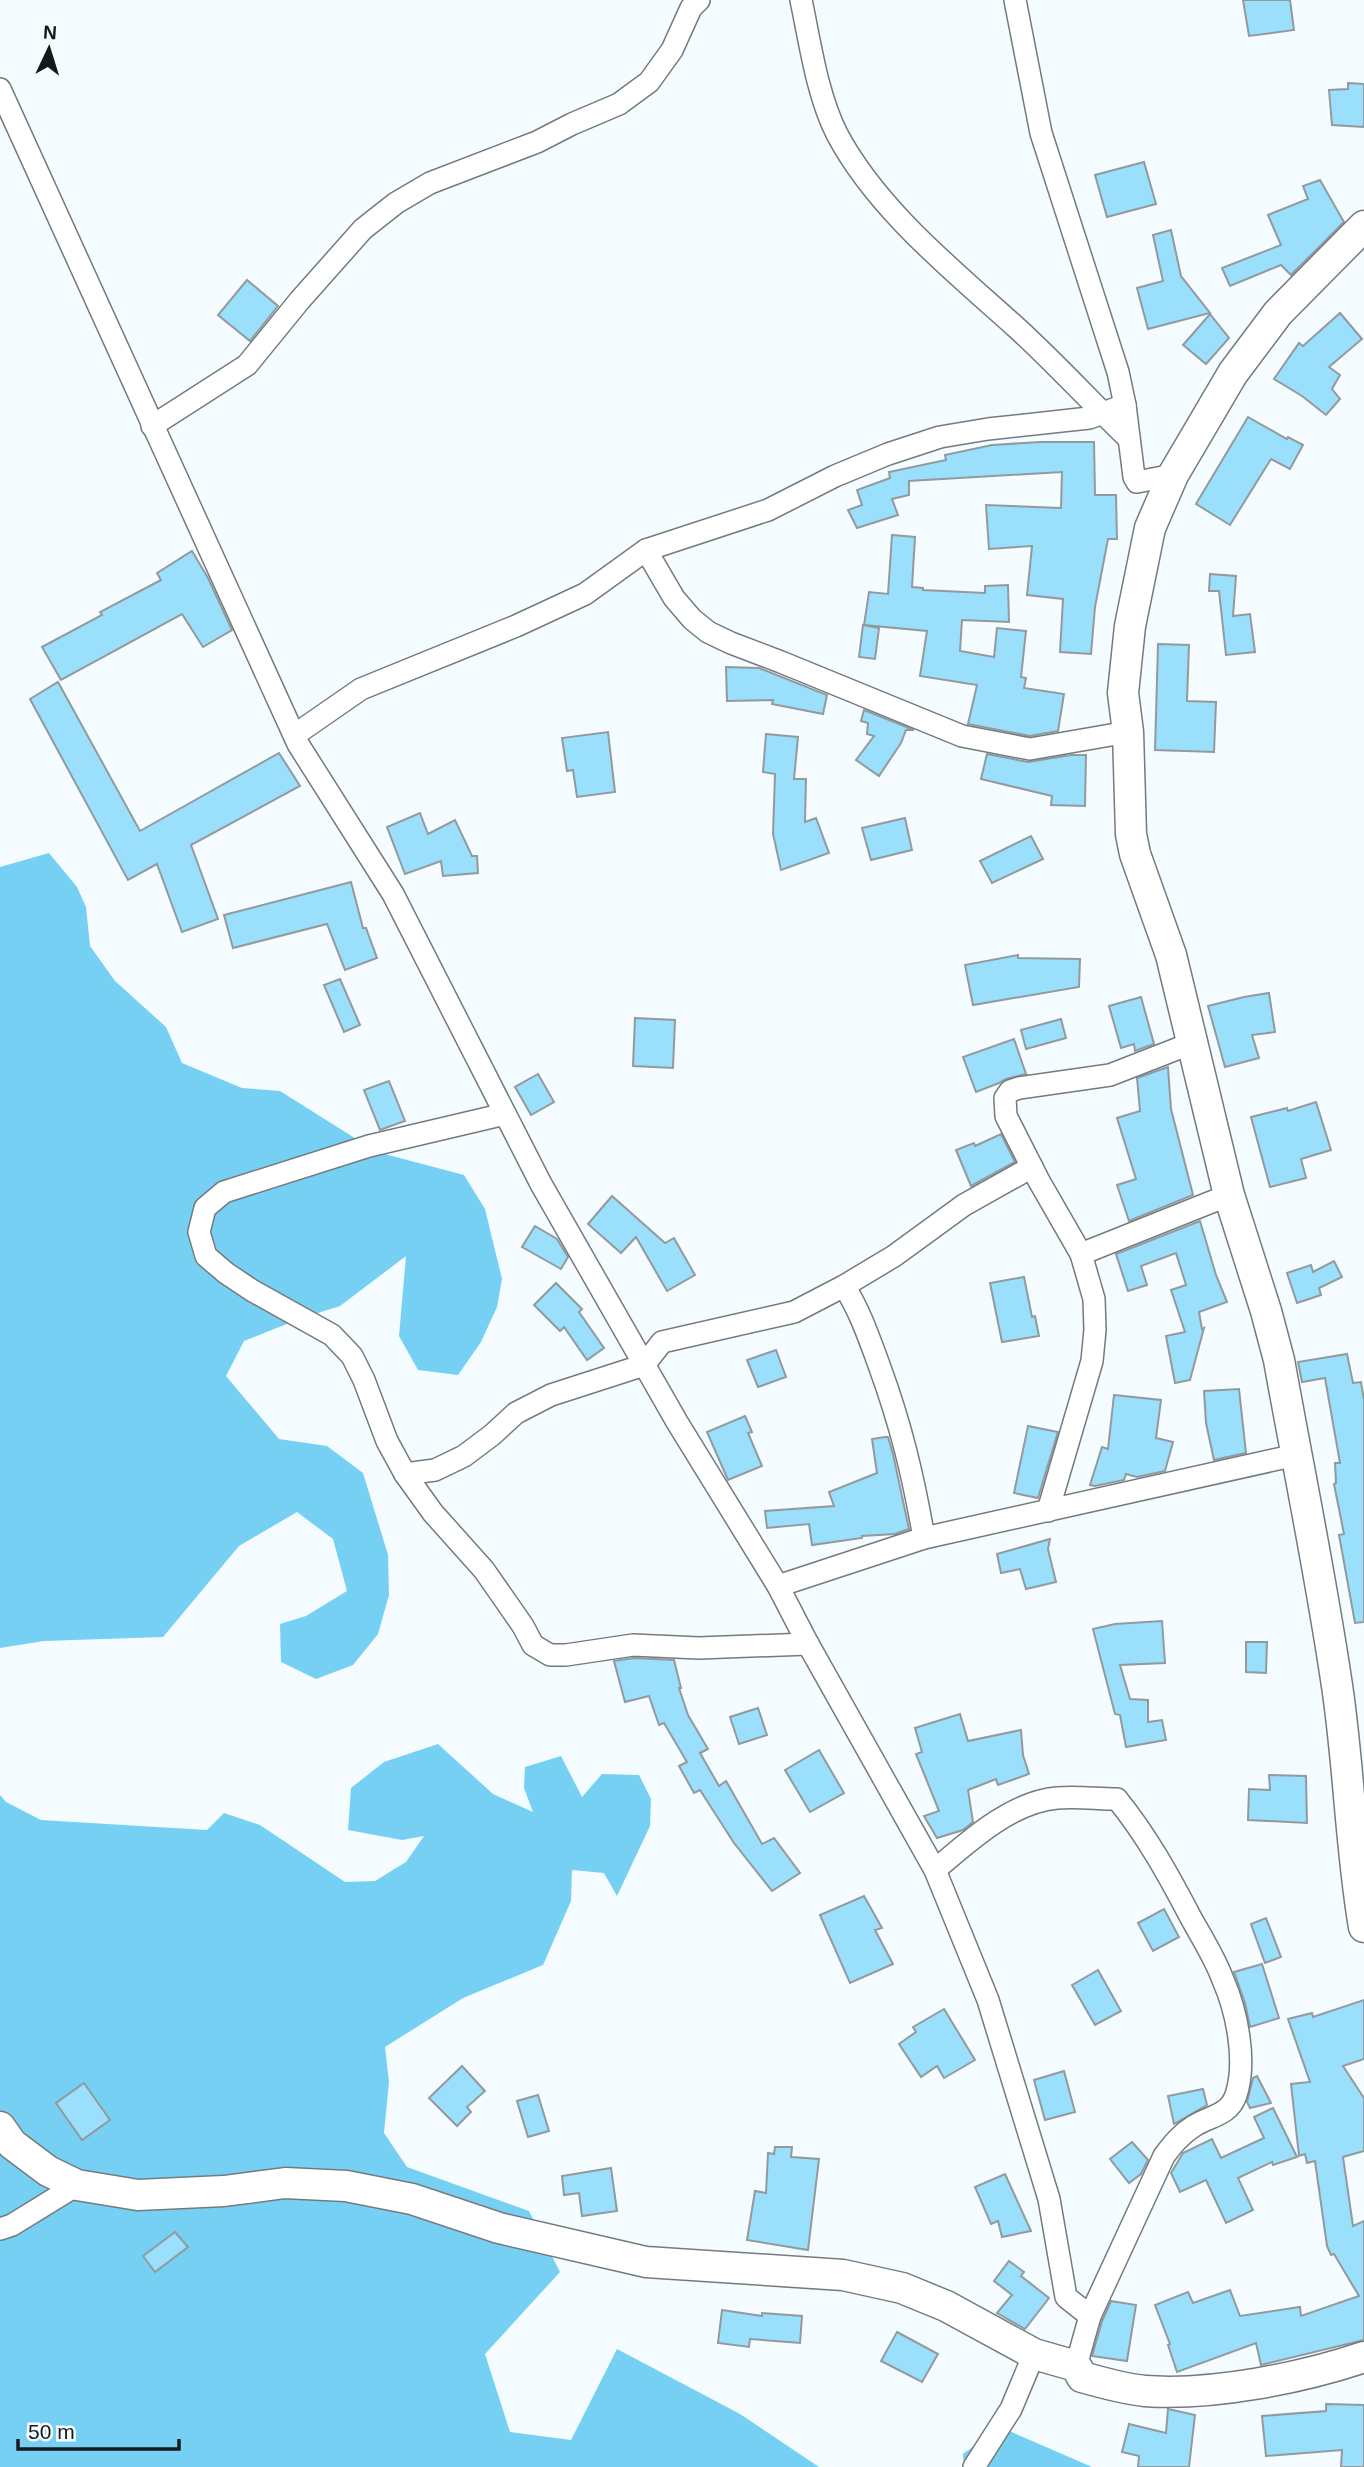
<svg xmlns="http://www.w3.org/2000/svg" width="1364" height="2467" viewBox="0 0 1364 2467" font-family="Arial,sans-serif">
<style>
.forest{fill:#76d0f3}
.building{fill:#9adffb;stroke:#929a9d;stroke-width:2}
.lines{fill:none;stroke-linecap:round;stroke-linejoin:round}
.street-casing{stroke:#747b7e;stroke-width:24}
.secondary-casing{stroke:#747b7e;stroke-width:33}
.street{stroke:#fff;stroke-width:21}
.secondary{stroke:#fff;stroke-width:30}
</style>
<rect width="100%" height="100%" fill="#f4fcff"/>
<g class="forest">
<polygon points="49,853 77,887 86,907 90,946 115,981 166,1027 182,1063 242,1088 280,1091 377,1152 464,1175 485,1209 502,1279 497,1307 481,1342 458,1375 418,1370 399,1336 406,1256 340,1306 302,1318 244,1341 226,1376 279,1439 327,1446 363,1473 388,1555 389,1595 378,1634 353,1665 316,1679 281,1662 280,1624 306,1616 347,1591 333,1539 297,1512 239,1546 163,1637 44,1641 0,1648 0,867"/>
<polygon points="438,1744 493,1794 533,1812 524,1788 525,1767 561,1756 582,1797 602,1774 639,1775 651,1799 650,1826 617,1896 604,1873 572,1870 571,1901 543,1965 463,1998 385,2047 389,2082 384,2133 407,2167 529,2211 560,2272 485,2354 510,2432 571,2440 617,2349 740,2414 819,2467 0,2467 0,1795 6,1802 41,1820 207,1830 224,1813 260,1825 345,1882 375,1881 406,1862 424,1836 402,1840 348,1830 351,1788 384,1762"/>
<polygon points="1000,2427 1092,2467 964,2467 963,2454"/>
</g>
<g class="building">
<polygon points="1243,0 1290,0 1294,30 1249,36"/>
<polygon points="1348,83 1364,84 1364,127 1332,125 1329,90 1348,89"/>
<polygon points="1144,162 1156,204 1107,217 1095,175"/>
<polygon points="1320,180 1344,222 1291,275 1281,265 1230,286 1222,268 1281,245 1268,215 1308,199 1303,186"/>
<polygon points="1171,230 1181,276 1210,313 1148,329 1137,288 1163,281 1153,235"/>
<polygon points="247,280 278,306 250,341 218,315"/>
<polygon points="1340,313 1362,339 1329,367 1340,375 1332,389 1340,399 1326,415 1302,396 1274,379 1299,343 1303,346"/>
<polygon points="1210,314 1229,338 1206,364 1183,345"/>
<polygon points="1248,417 1287,439 1288,437 1303,445 1290,469 1271,459 1230,525 1196,504"/>
<polygon points="1040,442 1094,442 1095,495 1116,495 1117,539 1108,539 1095,607 1091,654 1060,652 1063,599 1027,595 1032,546 989,549 986,505 1061,508 1062,472 909,481 909,495 892,499 898,515 857,528 848,510 862,505 857,490 890,478 889,472 946,460 945,455 992,445"/>
<polygon points="892,535 915,537 912,587 923,588 923,590 985,593 985,586 1008,585 1009,622 962,620 960,651 994,657 997,628 1026,631 1021,677 1026,678 1024,688 1064,694 1058,731 1030,736 968,724 977,685 920,676 927,631 864,625 869,592 888,594"/>
<polygon points="192,551 208,578 232,630 203,647 182,614 61,680 42,647 102,615 100,612 161,580 157,573"/>
<polygon points="1210,574 1236,576 1233,616 1250,614 1255,652 1226,655 1219,591 1209,591"/>
<polygon points="863,625 879,628 875,659 859,657"/>
<polygon points="1158,644 1189,645 1187,701 1216,702 1214,752 1155,750"/>
<polygon points="726,667 759,668 827,695 823,714 772,704 773,700 727,701"/>
<polygon points="58,682 140,831 279,753 300,786 191,845 218,919 182,932 157,864 128,880 30,699"/>
<polygon points="864,710 914,730 906,730 901,743 879,776 856,760 874,736 867,734 868,723 861,721"/>
<polygon points="608,732 615,792 577,797 573,770 567,771 562,738"/>
<polygon points="766,734 798,737 794,779 806,779 805,822 816,818 829,853 781,870 773,834 775,774 763,772"/>
<polygon points="987,754 1028,762 1071,755 1086,755 1085,806 1051,805 1052,796 981,779"/>
<polygon points="420,813 428,834 455,820 472,856 477,856 478,873 443,876 441,861 405,874 387,827"/>
<polygon points="905,818 912,850 871,860 862,828"/>
<polygon points="1031,836 1043,859 992,883 980,861"/>
<polygon points="351,882 363,928 366,928 377,958 345,970 327,924 233,948 224,915"/>
<polygon points="1018,955 1018,958 1080,959 1079,987 973,1005 965,965"/>
<polygon points="340,979 360,1025 344,1032 324,985"/>
<polygon points="1269,993 1275,1032 1252,1035 1259,1058 1225,1067 1208,1006 1244,997"/>
<polygon points="1141,997 1154,1044 1135,1051 1134,1044 1121,1048 1109,1006"/>
<polygon points="635,1018 675,1020 673,1068 633,1066"/>
<polygon points="1061,1019 1066,1038 1026,1049 1021,1030"/>
<polygon points="1014,1039 1026,1074 1006,1079 999,1083 976,1092 963,1057"/>
<polygon points="1168,1067 1171,1109 1193,1195 1129,1221 1117,1185 1136,1179 1117,1118 1140,1111 1137,1078"/>
<polygon points="538,1074 554,1102 531,1115 515,1087"/>
<polygon points="389,1081 405,1121 380,1130 364,1090"/>
<polygon points="1316,1102 1331,1150 1301,1159 1306,1178 1270,1187 1251,1117 1287,1108 1288,1111"/>
<polygon points="1001,1134 1015,1162 971,1186 956,1150 974,1143 975,1146"/>
<polygon points="612,1196 665,1243 674,1238 695,1275 667,1291 636,1237 621,1253 588,1224"/>
<polygon points="1200,1221 1216,1275 1227,1302 1199,1312 1202,1329 1204,1328 1190,1380 1175,1383 1166,1336 1185,1332 1171,1290 1186,1285 1176,1253 1141,1266 1147,1285 1128,1291 1116,1254"/>
<polygon points="535,1226 557,1239 568,1257 561,1269 522,1247"/>
<polygon points="1334,1261 1342,1277 1319,1288 1321,1295 1297,1303 1287,1273 1311,1265 1313,1272"/>
<polygon points="1024,1277 1032,1317 1035,1316 1039,1336 1002,1342 990,1283"/>
<polygon points="556,1283 582,1309 579,1312 604,1348 587,1360 564,1327 560,1331 534,1305"/>
<polygon points="776,1350 786,1377 758,1387 747,1360"/>
<polygon points="1347,1354 1353,1383 1361,1382 1364,1400 1364,1622 1355,1623 1339,1535 1344,1534 1334,1484 1336,1483 1335,1463 1340,1463 1325,1378 1302,1382 1298,1362"/>
<polygon points="1239,1389 1246,1453 1214,1460 1206,1423 1204,1391"/>
<polygon points="1114,1395 1161,1400 1156,1438 1173,1442 1165,1471 1137,1477 1126,1474 1124,1480 1095,1486 1090,1485 1102,1447 1108,1449"/>
<polygon points="745,1416 752,1432 748,1433 762,1466 728,1480 707,1432"/>
<polygon points="1028,1426 1058,1432 1038,1498 1014,1493"/>
<polygon points="885,1437 888,1437 893,1454 909,1529 895,1534 862,1536 862,1538 812,1545 809,1524 767,1528 765,1511 834,1506 829,1492 877,1473 872,1439"/>
<polygon points="1050,1539 1048,1549 1056,1582 1026,1589 1020,1569 1001,1573 997,1554"/>
<polygon points="1162,1621 1165,1663 1120,1665 1130,1699 1148,1700 1148,1722 1162,1720 1166,1740 1126,1747 1120,1715 1115,1714 1093,1629 1115,1624"/>
<polygon points="1246,1642 1267,1642 1266,1673 1246,1672"/>
<polygon points="634,1658 674,1660 681,1688 679,1688 688,1715 708,1749 700,1753 719,1786 726,1781 762,1844 774,1838 800,1873 772,1891 734,1843 700,1790 694,1793 679,1766 687,1762 664,1723 659,1725 649,1696 625,1702 614,1661"/>
<polygon points="758,1708 767,1735 739,1744 730,1717"/>
<polygon points="960,1714 968,1741 1021,1730 1023,1755 1029,1774 998,1785 996,1779 968,1790 973,1822 963,1830 937,1838 924,1816 939,1811 916,1754 922,1752 915,1728"/>
<polygon points="819,1750 844,1793 810,1812 785,1770"/>
<polygon points="1269,1775 1306,1776 1307,1823 1248,1820 1249,1789 1270,1790"/>
<polygon points="864,1896 882,1928 875,1930 893,1964 850,1983 820,1915"/>
<polygon points="1164,1909 1179,1937 1153,1951 1138,1923"/>
<polygon points="1266,1918 1281,1957 1265,1963 1251,1924"/>
<polygon points="1262,1964 1279,2018 1250,2027 1245,2003 1234,1972"/>
<polygon points="1098,1970 1121,2011 1095,2025 1072,1985"/>
<polygon points="1364,2000 1364,2059 1343,2066 1364,2098 1364,2151 1343,2157 1353,2226 1364,2221 1364,2340 1261,2365 1256,2343 1177,2372 1168,2345 1170,2344 1155,2305 1188,2292 1193,2303 1230,2290 1240,2316 1300,2307 1301,2316 1359,2296 1334,2254 1331,2255 1327,2246 1315,2161 1307,2163 1305,2154 1299,2156 1291,2084 1310,2082 1288,2019 1312,2013 1313,2017"/>
<polygon points="944,2009 975,2060 944,2078 937,2066 921,2077 899,2044 916,2032 913,2027"/>
<polygon points="462,2066 485,2091 467,2107 471,2112 457,2126 429,2098"/>
<polygon points="1064,2071 1075,2112 1045,2120 1034,2080"/>
<polygon points="1257,2076 1271,2103 1250,2108 1247,2102 1253,2078"/>
<polygon points="84,2083 110,2120 82,2140 56,2103"/>
<polygon points="1203,2089 1207,2105 1174,2124 1168,2096"/>
<polygon points="538,2095 549,2131 528,2137 517,2101"/>
<polygon points="1273,2108 1297,2157 1273,2165 1272,2162 1238,2178 1253,2210 1226,2223 1206,2180 1180,2192 1171,2173 1183,2153 1212,2139 1221,2158 1264,2138 1254,2117"/>
<polygon points="1132,2142 1148,2160 1141,2174 1129,2183 1110,2159"/>
<polygon points="775,2147 792,2147 791,2157 819,2159 808,2250 747,2240 755,2191 766,2193 768,2153 774,2154"/>
<polygon points="611,2168 617,2211 582,2216 579,2193 564,2195 562,2176"/>
<polygon points="1005,2174 1031,2231 1002,2237 998,2221 991,2224 975,2187"/>
<polygon points="175,2232 188,2247 155,2272 143,2256"/>
<polygon points="1009,2261 1024,2272 1021,2276 1049,2298 1025,2329 997,2313 1012,2295 994,2281"/>
<polygon points="1111,2301 1136,2305 1127,2361 1092,2356 1102,2321"/>
<polygon points="722,2310 762,2316 762,2313 802,2316 800,2343 750,2339 749,2347 718,2343"/>
<polygon points="897,2332 938,2354 922,2382 881,2361"/>
<polygon points="1326,2404 1364,2405 1364,2467 1341,2467 1342,2450 1266,2456 1262,2416 1326,2411"/>
<polygon points="1168,2409 1195,2415 1189,2467 1138,2467 1139,2456 1122,2452 1129,2424 1166,2433"/>
</g>
<g class="lines">
<defs>
<g id="street">
<path d="M801,0c9,42 16,95 36,134 40,76 118,138 181,195 38,35 73,73 110,109"/>
<polyline points="1015,0 1041,133 1118,372 1125,405 1134,477 1137,482 1173,475"/>
<polyline points="0,89 298,744 393,894 541,1184 677,1422 778,1586 808,1644 935,1870 988,2000 1049,2199 1066,2297 1090,2316 1076,2366"/>
<polyline points="152,426 247,365 300,300 363,229 396,203 430,183 537,142 572,124 619,104 638,90 649,82 672,50 691,8 699,0"/>
<polyline points="646,550 674,598 692,619 708,632 731,643 781,662 962,736 1030,749 1128,732"/>
<polyline points="296,734 361,689 516,626 585,594 646,550 768,510 835,476 888,454 940,437 988,429 1089,418 1125,405"/>
<polyline points="505,1114 369,1146 224,1192 205,1208 199,1232 206,1256 226,1273 253,1291 332,1335 352,1356 364,1380 387,1441 405,1474 433,1513 484,1570 523,1626 533,1645 550,1655 566,1655 633,1645 699,1648 808,1644"/>
<polyline points="1081,1254 1229,1195"/>
<path d="M844,1286c16,25 25,52 35,79 22,60 34,110 45,173"/>
<polyline points="405,1474 435,1470 464,1456 492,1435 516,1413 551,1395 644,1365 662,1342 794,1312 844,1286 894,1256 964,1205 1032,1167"/>
<polyline points="1048,1511 1092,1361 1095,1330 1094,1299 1081,1254 1039,1181 1006,1116 1005,1098 1010,1091 1019,1088 1110,1075 1192,1043"/>
<polyline points="778,1586 924,1538 1296,1455"/>
<path d="M935,1870c34,-29 76,-68 122,-72 20,-2 40,1 60,1 30,37 52,77 74,119 11,20 24,40 32,62 14,32 24,81 13,115 -7,21 -27,21 -42,31 -13,8 -21,18 -30,30l-74,160"/>
<polyline points="0,2229 12,2225 77,2185"/>
<polyline points="974,2467 1011,2409 1034,2354"/>
</g>
<g id="secondary">
<path d="M1364,226l-86,87 -45,60 -60,102 -23,53 -20,98 -7,67 5,39 3,102 4,20 36,101 58,240 37,116 13,49c19,106 41,212 57,319 13,82 14,166 28,248"/>
<path d="M0,2127l12,17 36,27 29,14 61,10 86,-4 61,-8 61,3 66,13 87,29 147,34 197,13 59,13 44,18 88,48 42,12 6,11c21,6 42,12 63,14 66,5 157,-13 219,-34"/>
</g>
</defs>
<use href="#street" class="street-casing"/>
<use href="#secondary" class="secondary-casing"/>
<use href="#street" class="street"/>
<use href="#secondary" class="secondary"/>
</g>
<g transform="translate(49 49) rotate(4)" stroke="#f4fcff" stroke-width="5" paint-order="stroke">
<path d="M0-5L12 26L0 18L-12 26Z" fill="#16191a"/>
<text y="-10" font-size="19" font-weight="bold" text-anchor="middle" fill="#16191a">N</text>
</g>
<path d="M18 2439v10h161v-10" fill="none" stroke="#16191a" stroke-width="3.5"/>
<text x="28" y="2439" font-size="21" fill="#16191a" stroke="#f4fcff" stroke-width="5" paint-order="stroke">50 m</text>
</svg>
